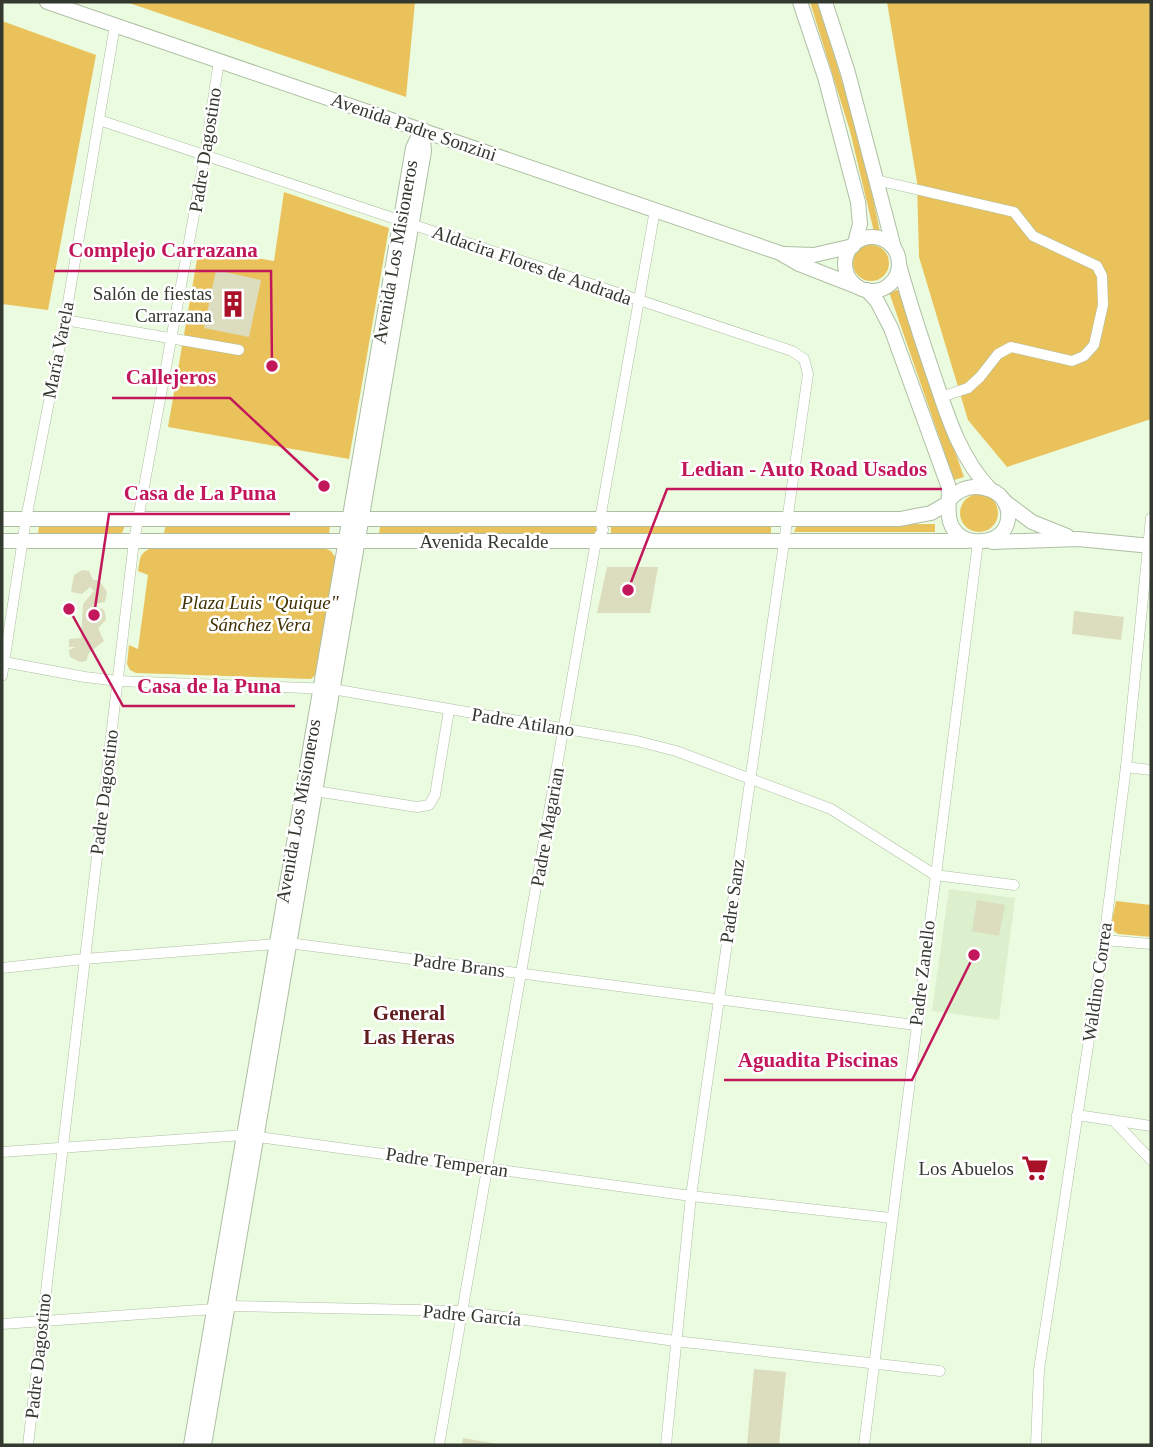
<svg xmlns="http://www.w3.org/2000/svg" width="1153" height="1447" viewBox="0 0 1153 1447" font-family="Georgia,serif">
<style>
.built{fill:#dcf0cd}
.green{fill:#eac25c}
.building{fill:#dbddbe}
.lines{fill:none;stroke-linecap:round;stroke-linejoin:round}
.street-casing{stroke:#aebea3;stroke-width:11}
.secondary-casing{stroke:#aebea3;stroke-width:16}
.street{stroke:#fff;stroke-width:10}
.secondary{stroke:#fff;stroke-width:14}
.labels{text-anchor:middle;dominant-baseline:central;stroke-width:5;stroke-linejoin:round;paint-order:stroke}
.street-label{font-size:19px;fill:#33392e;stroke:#fff}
.poi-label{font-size:19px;fill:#33392e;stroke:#fff;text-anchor:end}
.park-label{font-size:19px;font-style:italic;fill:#413103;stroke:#fff}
.neighbourhood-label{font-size:21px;font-weight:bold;fill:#631e20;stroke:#fff}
.leader{fill:none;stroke:#c2185b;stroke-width:2.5}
.callout-dot{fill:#c2185b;stroke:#fff;stroke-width:2.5}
.callout-label{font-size:21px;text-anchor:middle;font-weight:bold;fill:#c2185b;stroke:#fff;stroke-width:5;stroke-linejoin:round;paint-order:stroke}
</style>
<rect width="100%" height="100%" fill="#ebfbdf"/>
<polygon class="built" points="949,889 1015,898 999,1020 932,1011"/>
<g class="green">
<polygon points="126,2 415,2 406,97"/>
<path d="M810,2h7c25,76 48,152 63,230h-6l-24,-101z"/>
<polygon points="887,2 1151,2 1151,419 1007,467 968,420 919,257 917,182"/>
<polygon points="2,21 96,55 48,310 2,304"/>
<polygon points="284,192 389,228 349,459 168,427 199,248 274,261"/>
<circle cx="871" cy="263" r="18"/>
<polygon points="898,290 964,477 954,480 889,292"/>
<circle cx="979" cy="513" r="19"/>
<polygon points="935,524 935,532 794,532 797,525"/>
<polygon points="166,525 330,526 329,534 164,533"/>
<polygon points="595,525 597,531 594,533 379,535 380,526"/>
<polygon points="771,525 771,533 611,533 611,526"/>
<polygon points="39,526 125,526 122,533 38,533"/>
<path d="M324,548l7,3 5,7 -20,116 -5,5 -175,-6 -6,-3 -3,-6 2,-19 9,4 10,-74 -10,-4c2,-11 1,-17 11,-22z"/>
<polygon points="1116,901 1151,905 1151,937 1118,934 1114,931 1111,925"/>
</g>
<g class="building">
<polygon points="216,270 261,280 249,337 204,328"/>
<polygon points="607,567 658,567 650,613 597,613"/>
<polygon points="82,570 89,571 93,580 99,580 107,592 105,602 95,604 94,607 103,609 105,613 106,620 98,628 104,641 89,653 86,661 80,662 70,657 69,650 76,647 69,647 69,639 81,638 83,604 94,591 90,587 82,594 71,592 74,575"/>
<polygon points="1074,611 1124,617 1121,640 1072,634"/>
<polygon points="977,900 1005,905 999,936 972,931"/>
<polygon points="754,1369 786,1372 779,1445 747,1445"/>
<polygon points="463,1438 497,1444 497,1445 462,1445"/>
</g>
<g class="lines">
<defs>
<g id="street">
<polyline points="99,120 792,351 804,359 808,374 691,1196 666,1445"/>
<polyline points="876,180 1014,212 1033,236 1097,266 1102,276 1103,305 1094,345 1084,356 1072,361 1011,347 998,354 980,377 968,388 941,397"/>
<polyline points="65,320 239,350"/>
<polyline points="4,662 85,677 118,681 332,689 637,741 676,751 831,809 935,875 1014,885"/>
<polyline points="2,676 26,519 65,320 115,25"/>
<polyline points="1126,767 1151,770"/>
<polyline points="315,791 417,807 429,805 435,795 449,710"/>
<polyline points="1104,940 1151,944"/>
<polyline points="2,968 84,959 289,943 915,1025"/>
<polyline points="1077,1115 1151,1126"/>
<polyline points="1113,1120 1151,1160"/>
<polyline points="2,1152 244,1135 691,1196 891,1218"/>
<polyline points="2,1324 214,1309 228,1306 462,1311 675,1341 940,1371"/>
<polyline points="28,1445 134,541 205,155 219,60"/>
<polyline points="439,1445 596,541 603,530 600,519 655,210"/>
<polyline points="864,1445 978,542"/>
<polyline points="1036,1445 1039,1370 1104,940 1126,767 1151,518"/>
</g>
<g id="secondary">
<polyline points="47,2 780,253 799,264 858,287"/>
<polyline points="800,2 825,77 858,202 860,224 855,243"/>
<polyline points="825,2 848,73 894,248"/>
<circle cx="872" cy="264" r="27"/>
<polyline points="785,254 814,255 853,246"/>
<path d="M899,265c11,39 23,76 36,114 13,39 26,80 55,110"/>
<path d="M867,290l10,11 14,27 57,157c3,14 -3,28 4,42 5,8 12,13 21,14 44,5 46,-47 11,-53 -14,-3 -25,1 -34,11"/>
<polyline points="1004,501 1032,522 1067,536"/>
<polyline points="2,519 900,519 931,513 948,503"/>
<polyline points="2,541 966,541"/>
<polyline points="992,542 1078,539 1151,546"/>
<polyline points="191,1445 413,148 422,129"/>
<polyline points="204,1445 424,151 422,129"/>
</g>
</defs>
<use href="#street" class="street-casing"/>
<use href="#secondary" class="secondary-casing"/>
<use href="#street" class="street"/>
<use href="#secondary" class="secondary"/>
</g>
<defs>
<symbol id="building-bare" viewBox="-9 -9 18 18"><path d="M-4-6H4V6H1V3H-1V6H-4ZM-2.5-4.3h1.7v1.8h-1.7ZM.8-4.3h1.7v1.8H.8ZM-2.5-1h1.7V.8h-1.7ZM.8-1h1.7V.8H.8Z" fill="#a81128" stroke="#fff" stroke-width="2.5" paint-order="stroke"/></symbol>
<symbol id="supermarket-bare" viewBox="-9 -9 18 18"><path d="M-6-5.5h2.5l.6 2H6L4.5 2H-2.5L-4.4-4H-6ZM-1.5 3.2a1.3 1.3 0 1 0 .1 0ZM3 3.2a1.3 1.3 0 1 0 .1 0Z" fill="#a81128" stroke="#fff" stroke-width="2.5" paint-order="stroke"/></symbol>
</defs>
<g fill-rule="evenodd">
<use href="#building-bare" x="214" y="285" width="38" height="38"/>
<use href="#supermarket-bare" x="1016" y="1149" width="38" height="38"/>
</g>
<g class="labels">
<g class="street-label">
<text transform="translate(414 127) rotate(19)">Avenida Padre Sonzini</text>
<text transform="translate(205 150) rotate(-81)">Padre Dagostino</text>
<text transform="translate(395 252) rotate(-80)">Avenida Los Misioneros</text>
<text transform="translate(532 265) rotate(19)">Aldacira Flores de Andrada</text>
<text transform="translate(58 350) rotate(-79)">María Varela</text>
<text x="484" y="541">Avenida Recalde</text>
<text transform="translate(523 722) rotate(9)">Padre Atilano</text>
<text transform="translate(104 792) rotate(-83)">Padre Dagostino</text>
<text transform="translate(298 811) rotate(-80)">Avenida Los Misioneros</text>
<text transform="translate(547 827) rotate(-80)">Padre Magarian</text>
<text transform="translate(732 901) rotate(-82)">Padre Sanz</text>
<text transform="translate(459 965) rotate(7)">Padre Brans</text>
<text transform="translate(922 973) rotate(-83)">Padre Zanello</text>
<text transform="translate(1097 982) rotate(-82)">Waldino Correa</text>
<text transform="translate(447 1162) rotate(8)">Padre Temperan</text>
<text transform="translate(472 1315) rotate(5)">Padre García</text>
<text transform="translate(38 1356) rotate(-84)">Padre Dagostino</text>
</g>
<g class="poi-label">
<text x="212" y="293">Salón de fiestas<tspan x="212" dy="22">Carrazana</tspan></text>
<text x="1014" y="1168">Los Abuelos</text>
</g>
<g class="park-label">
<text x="260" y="602">Plaza Luis "Quique"<tspan x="260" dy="22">Sánchez Vera</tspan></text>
</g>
<g class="neighbourhood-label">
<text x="409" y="1013">General<tspan x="409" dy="24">Las Heras</tspan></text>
</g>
</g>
<path class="leader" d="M272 366L271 271H54M324 486L230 398H112M628 590L667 489H942M94 615L109 514H290M69 609L123 706H295M974 955L912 1080H724"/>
<g class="callout-dot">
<circle cx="272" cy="366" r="7"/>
<circle cx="324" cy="486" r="7"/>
<circle cx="628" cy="590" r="7"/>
<circle cx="94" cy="615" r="7"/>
<circle cx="69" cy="609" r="7"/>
<circle cx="974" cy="955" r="7"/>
</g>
<g class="callout-label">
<text x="163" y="257">Complejo Carrazana</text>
<text x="171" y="384">Callejeros</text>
<text x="804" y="476">Ledian - Auto Road Usados</text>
<text x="200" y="500">Casa de La Puna</text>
<text x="209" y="693">Casa de la Puna</text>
<text x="818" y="1067">Aguadita Piscinas</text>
</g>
<rect width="1153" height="1447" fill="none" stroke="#33392e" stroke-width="7"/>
</svg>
